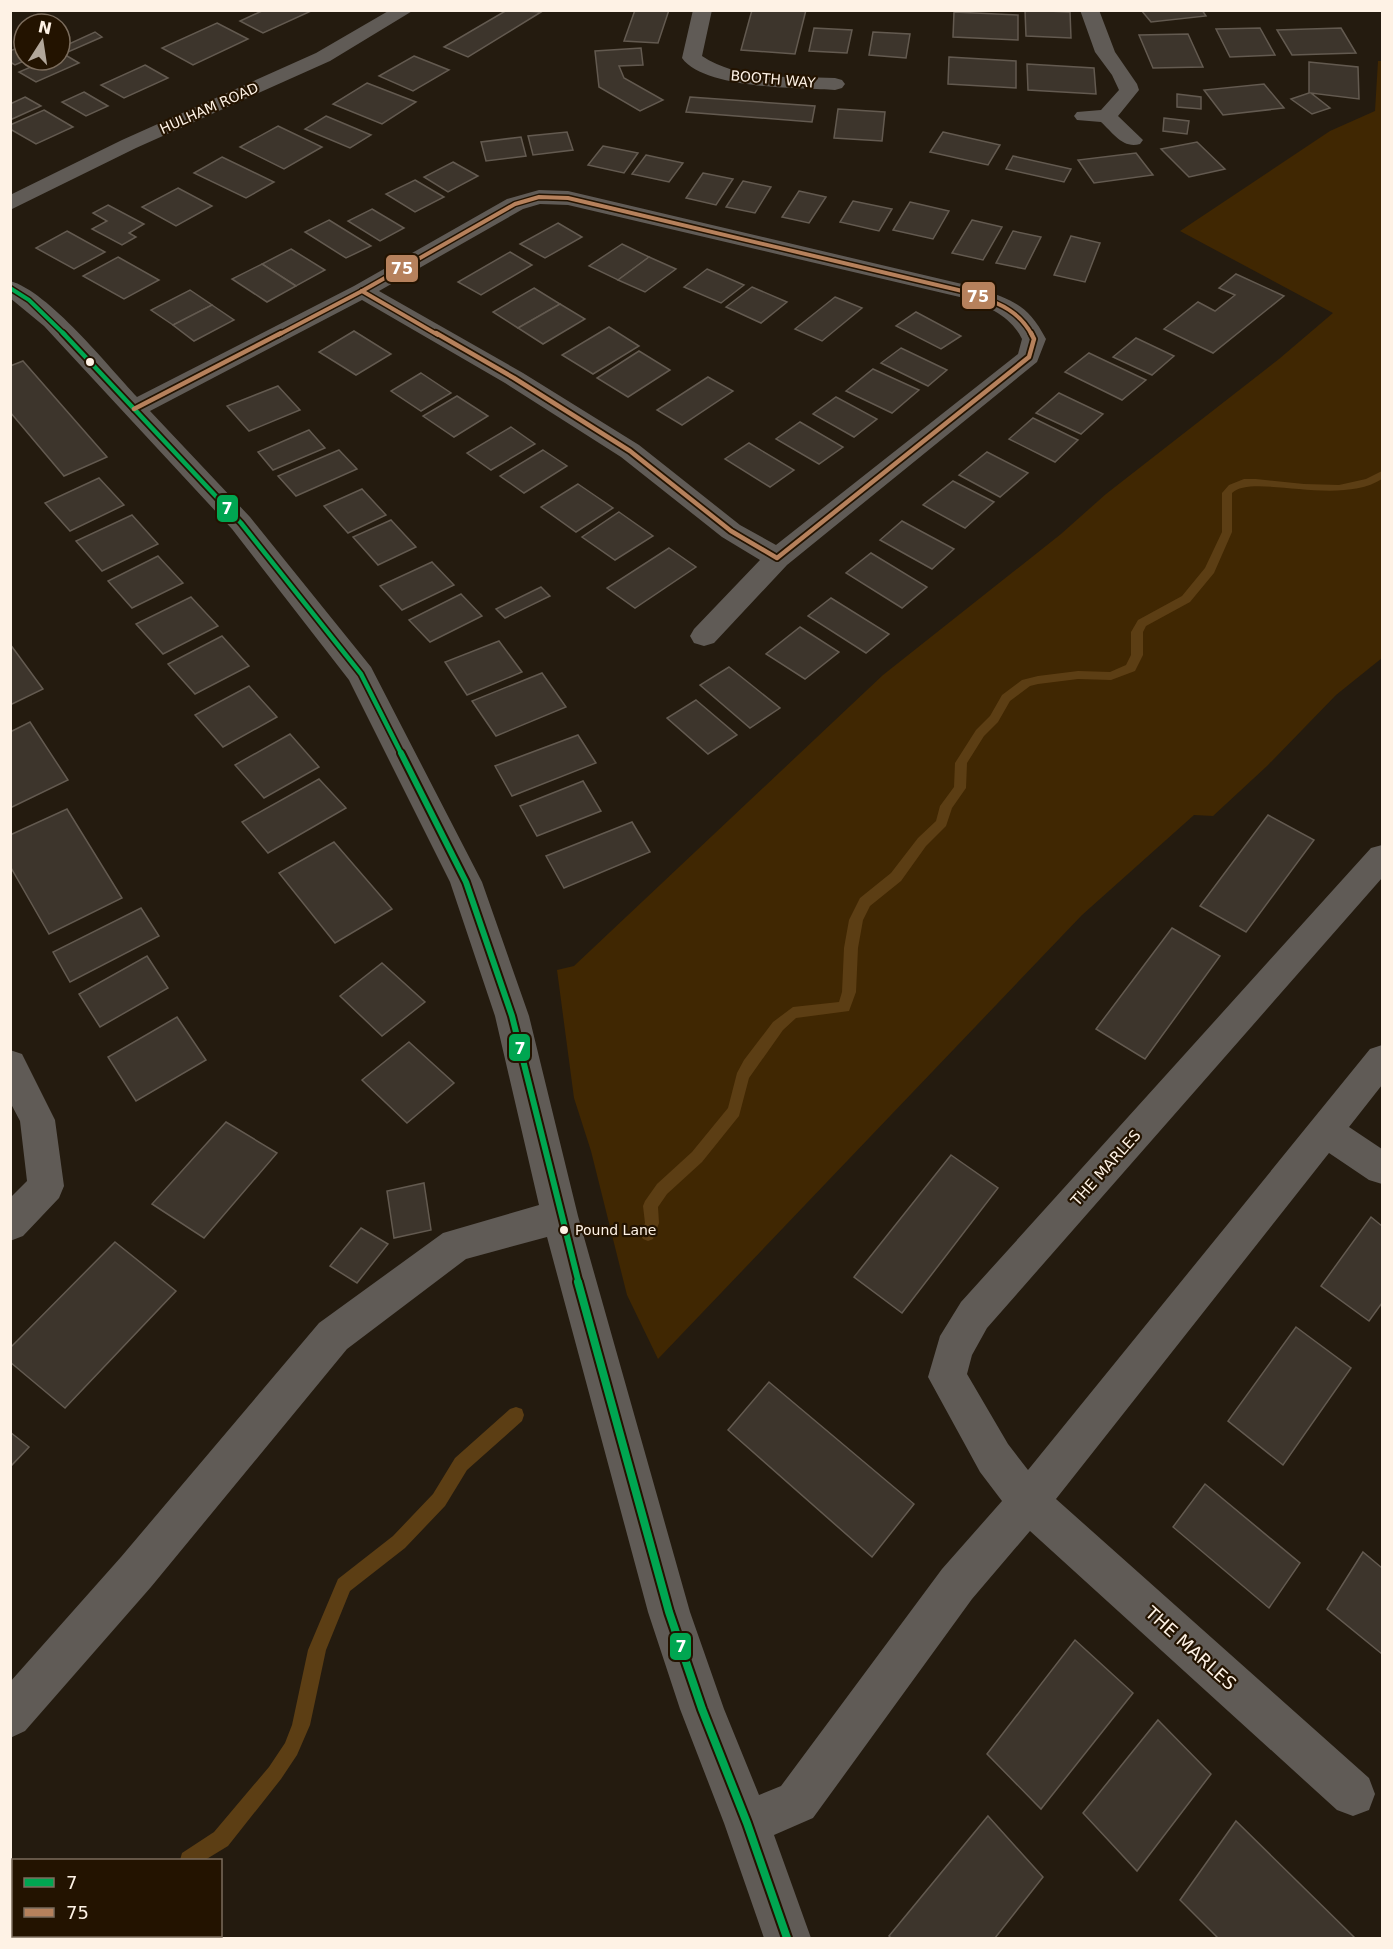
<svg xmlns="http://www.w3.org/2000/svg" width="1393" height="1949" viewBox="0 0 1393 1949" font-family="'DejaVu Sans',sans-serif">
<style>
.green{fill:#402702}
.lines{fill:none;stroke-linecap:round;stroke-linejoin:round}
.stream{fill:#5c3e14;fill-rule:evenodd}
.building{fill:#3d352c;stroke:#635a50;stroke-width:1.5}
.minor{fill:#605b56;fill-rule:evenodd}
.bus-1-far3-casing{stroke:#231300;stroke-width:7}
.bus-1-far2-casing{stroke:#231300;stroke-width:8}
.bus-1-far1-casing{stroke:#231300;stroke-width:10}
.bus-1-casing{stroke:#231300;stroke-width:12}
.bus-2-far1-casing{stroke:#231300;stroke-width:7}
.bus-2-casing{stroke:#231300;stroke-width:8}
.bus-1-far3{stroke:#00a651;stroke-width:4}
.bus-1-far2{stroke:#00a651;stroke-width:4.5}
.bus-1-far1{stroke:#00a651;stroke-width:6}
.bus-1{stroke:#00a651;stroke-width:8}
.bus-2-far1{stroke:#b6815c;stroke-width:4}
.bus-2{stroke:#b6815c;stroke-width:4.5}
.bus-dot{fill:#fef2e5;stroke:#231300;stroke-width:2}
.labels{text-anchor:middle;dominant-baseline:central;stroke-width:4.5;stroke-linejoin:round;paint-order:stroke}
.far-street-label{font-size:14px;fill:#fef2e5;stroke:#231300}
.bus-label{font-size:14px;fill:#fef2e5;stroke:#231300;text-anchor:start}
.street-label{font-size:15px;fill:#fef2e5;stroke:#231300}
.near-street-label{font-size:18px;fill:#fef2e5;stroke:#231300}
.line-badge{stroke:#231300;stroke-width:2}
.badge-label{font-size:16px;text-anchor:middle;font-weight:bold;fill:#fff}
</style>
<rect width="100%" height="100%" fill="#241b0f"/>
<polygon class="green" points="1378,61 1382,61 1382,658 1336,695 1267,766 1213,816 1194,815 1082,915 658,1359 627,1295 591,1151 574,1098 557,970 574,966 883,675 1061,534 1106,494 1279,359 1333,313 1180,231 1330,131 1375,111"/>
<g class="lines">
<g class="stream">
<path d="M1382,471v8c-44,28 -129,-6 -150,14v39l-18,41 -24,29 -44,24 -3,6v23l-8,16 -24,9 -33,-1 -40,5 -8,2 -20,15 -12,21 -14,14 -17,27 -1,25 -14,20 -6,18 -20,20 -25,35 -31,25 -7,14 -5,28 -2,44 -7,19 -53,7 -13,12 -34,48 -10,38 -37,46 -35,32 -9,13 1,16 -6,16 -5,2 -5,-2 -3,-5 5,-11 -2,-17 2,-5 12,-17 35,-32 36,-44 9,-35 7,-13 29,-38 20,-15 46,-5 3,-10 2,-44 5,-28 11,-22 31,-25 27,-35 18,-17 4,-15 14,-19 1,-24 21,-33 14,-14 12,-21 20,-15 16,-4 40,-5 32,1 16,-7 5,-10v-23l7,-12 44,-24 23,-28 17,-36v-39l7,-8 15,-6h12l48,5 35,1 27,-6z"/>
<polygon points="516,1407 522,1409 524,1415 522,1421 467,1470 445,1506 405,1548 350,1591 326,1650 310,1725 297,1755 281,1779 228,1846 205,1860 180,1860 182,1853 214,1832 269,1767 285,1743 292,1725 308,1650 338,1579 393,1536 433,1494 455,1458 510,1409"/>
<polygon points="122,1936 142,1936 141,1938 122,1938"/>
</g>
</g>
<g class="building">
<polygon points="264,10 305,10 309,12 263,33 240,21"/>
<polygon points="507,10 541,12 468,57 444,47"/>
<polygon points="635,10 669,10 658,43 624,41"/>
<polygon points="752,10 806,10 795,54 741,50"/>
<polygon points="1025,10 1070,12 1071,38 1026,36"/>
<polygon points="1141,10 1202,10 1206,16 1151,22"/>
<polygon points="954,12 1018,15 1018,40 953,37"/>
<polygon points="217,23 248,39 193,65 162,48"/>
<polygon points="814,28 852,30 847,53 809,51"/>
<polygon points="1260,28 1275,55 1230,57 1216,29"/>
<polygon points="1341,28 1356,53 1292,55 1277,30"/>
<polygon points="95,32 102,37 68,52 60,48"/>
<polygon points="873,32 910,34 906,58 869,55"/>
<polygon points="1188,34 1203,67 1153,68 1139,35"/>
<polygon points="24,45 24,60 26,60 15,65 10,62 10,51"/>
<polygon points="641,48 643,65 619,66 624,78 663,100 640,111 599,87 595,51"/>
<polygon points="62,53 79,63 36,82 19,72 47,60 60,60"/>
<polygon points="414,56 449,70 413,91 379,76"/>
<polygon points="949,57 1016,61 1016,88 948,84"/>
<polygon points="1309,62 1358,67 1359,99 1311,93 1330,108 1312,114 1291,99 1309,93"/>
<polygon points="1027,64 1094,68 1096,94 1028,90"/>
<polygon points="145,65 168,78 124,98 101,85"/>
<polygon points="367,83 416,102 382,124 333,104"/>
<polygon points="1264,84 1284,108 1223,115 1204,90"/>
<polygon points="84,92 108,106 86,116 62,102"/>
<polygon points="1177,94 1201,97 1201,109 1177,107"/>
<polygon points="25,97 41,106 10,120 10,104"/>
<polygon points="690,97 815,106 812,122 686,112"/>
<polygon points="838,109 885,112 882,141 834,138"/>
<polygon points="44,110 73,127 36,144 10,129 10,125"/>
<polygon points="326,116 371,135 350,148 305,129"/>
<polygon points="1164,118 1189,121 1187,134 1163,131"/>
<polygon points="278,126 322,147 284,169 240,147"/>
<polygon points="567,132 573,150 533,155 528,136"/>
<polygon points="943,132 1000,145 988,165 930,152"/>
<polygon points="521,137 526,156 486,161 481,142"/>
<polygon points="1197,142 1225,169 1189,177 1161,149"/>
<polygon points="603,146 638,153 624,173 588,165"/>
<polygon points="1136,153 1153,175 1094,183 1078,160"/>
<polygon points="646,155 683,163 669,182 632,174"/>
<polygon points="1013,156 1071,169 1064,182 1006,169"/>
<polygon points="222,157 274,182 246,198 194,173"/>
<polygon points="453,162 478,176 448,192 424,177"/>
<polygon points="703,173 733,179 716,205 686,198"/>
<polygon points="415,180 444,197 415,212 386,194"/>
<polygon points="743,181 771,187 755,213 726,207"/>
<polygon points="178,188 212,206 176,226 142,207"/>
<polygon points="799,191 826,197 809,223 782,217"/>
<polygon points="853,201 892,209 879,231 840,222"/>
<polygon points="910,202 949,211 933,239 893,230"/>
<polygon points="108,205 144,224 129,233 136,237 122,245 92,229 107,221 93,213"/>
<polygon points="372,209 404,228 380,241 348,221"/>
<polygon points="329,220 371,246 346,258 305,232"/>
<polygon points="972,220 1002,227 983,260 952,253"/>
<polygon points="558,223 582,237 545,258 520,244"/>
<polygon points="67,231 105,252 74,269 36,248"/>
<polygon points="1013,231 1041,237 1025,269 996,263"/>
<polygon points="1071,236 1100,243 1085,282 1054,275"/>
<polygon points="622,244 649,257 618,280 589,266"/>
<polygon points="291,249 325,270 296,286 262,264"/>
<polygon points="510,252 532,265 481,295 458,282"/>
<polygon points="118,257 159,280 124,299 83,276"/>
<polygon points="649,257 676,269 645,292 618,280"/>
<polygon points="262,264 296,286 267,302 232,279"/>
<polygon points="707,269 744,285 721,303 684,287"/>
<polygon points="1236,274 1284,296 1213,353 1164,329 1198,302 1215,311 1235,295 1219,288"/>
<polygon points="752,287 787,302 761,323 726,307"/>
<polygon points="534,288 560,304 518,328 493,312"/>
<polygon points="190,290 212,305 173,325 151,310"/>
<polygon points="835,297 862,308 822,341 795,329"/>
<polygon points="560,304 585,319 543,344 518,328"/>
<polygon points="212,305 234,320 194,341 173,325"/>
<polygon points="916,312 961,336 941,349 896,326"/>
<polygon points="609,327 639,346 593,374 562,355"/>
<polygon points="354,331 391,354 356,375 319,352"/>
<polygon points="1136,338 1174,356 1152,375 1113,357"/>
<polygon points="901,348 947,370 928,386 881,363"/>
<polygon points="639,351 670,370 628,397 597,378"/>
<polygon points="1089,353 1146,380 1122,400 1065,372"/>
<polygon points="23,361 107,457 64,476 10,412 10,366"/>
<polygon points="873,369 919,390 892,413 846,391"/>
<polygon points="421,373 451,393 421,411 391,391"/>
<polygon points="708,377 733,391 682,425 657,410"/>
<polygon points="278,386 300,410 249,431 227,406"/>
<polygon points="1059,393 1103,414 1081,434 1036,413"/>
<polygon points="457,396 488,416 454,437 423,416"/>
<polygon points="836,397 877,419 854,437 813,414"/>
<polygon points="1033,418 1078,440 1055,462 1009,439"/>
<polygon points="800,422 843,447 819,464 776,439"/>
<polygon points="511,427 535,444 491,470 467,453"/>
<polygon points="309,430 325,448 273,470 258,452"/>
<polygon points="749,443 794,470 770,487 725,459"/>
<polygon points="339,450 357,469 296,496 278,476"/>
<polygon points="543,450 567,466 524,493 500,476"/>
<polygon points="987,452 1028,473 1000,497 959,475"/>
<polygon points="99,478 124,505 70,531 45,503"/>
<polygon points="953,481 994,502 965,528 923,505"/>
<polygon points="578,484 613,508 576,532 541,507"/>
<polygon points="362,489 386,515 348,533 324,506"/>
<polygon points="619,512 653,536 615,560 582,537"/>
<polygon points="132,515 158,544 102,571 76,541"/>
<polygon points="391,520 416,547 378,565 353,537"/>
<polygon points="902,521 954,549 932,569 880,540"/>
<polygon points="669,548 696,567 635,608 607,588"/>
<polygon points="871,553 927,587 902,608 846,573"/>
<polygon points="158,556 183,583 132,608 108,581"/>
<polygon points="432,562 454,585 402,610 380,586"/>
<polygon points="541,587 550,596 505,618 496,609"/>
<polygon points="461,594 482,616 430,642 409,620"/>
<polygon points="191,597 218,626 163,654 136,624"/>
<polygon points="831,598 889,634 866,653 808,616"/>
<polygon points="800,627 839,652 805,679 766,654"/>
<polygon points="222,636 249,666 195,694 168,664"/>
<polygon points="499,641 522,672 467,695 445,662"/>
<polygon points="10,644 43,689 10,705"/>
<polygon points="729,667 780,708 750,728 700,685"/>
<polygon points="542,673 566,707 496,736 472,701"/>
<polygon points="249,686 277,717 223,747 195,715"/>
<polygon points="696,700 737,735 708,754 667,718"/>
<polygon points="30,722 68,780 10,808 10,732"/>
<polygon points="290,734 319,767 264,798 235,765"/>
<polygon points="578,735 596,763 512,796 495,766"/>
<polygon points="319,779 346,808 268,853 242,822"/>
<polygon points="583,781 601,811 537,836 520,806"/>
<polygon points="67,809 122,898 49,934 10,866 10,835"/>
<polygon points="1268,815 1314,840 1246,932 1200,906"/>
<polygon points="632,822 650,852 564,888 546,856"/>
<polygon points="334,842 392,909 335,943 279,873"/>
<polygon points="141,908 159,936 70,982 53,952"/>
<polygon points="1172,928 1220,956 1145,1059 1096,1029"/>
<polygon points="147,956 168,988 100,1027 79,994"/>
<polygon points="382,963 425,1002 382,1036 340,996"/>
<polygon points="177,1017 206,1060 136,1101 108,1057"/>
<polygon points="409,1042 454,1083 407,1123 362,1080"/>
<polygon points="226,1122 277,1153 204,1238 152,1204"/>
<polygon points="951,1155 998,1188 902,1313 854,1277"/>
<polygon points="424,1183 431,1230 394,1238 387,1191"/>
<polygon points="1371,1217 1382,1226 1382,1303 1369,1321 1321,1286"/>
<polygon points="361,1228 388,1244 357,1283 330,1266"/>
<polygon points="115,1242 176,1291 65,1408 10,1362 10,1348"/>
<polygon points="1296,1327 1351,1368 1283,1465 1228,1421"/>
<polygon points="769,1382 914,1504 872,1557 728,1430"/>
<polygon points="10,1432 29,1447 10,1467"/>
<polygon points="1205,1484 1300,1563 1269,1608 1173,1527"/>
<polygon points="1363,1552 1382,1568 1382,1654 1327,1609"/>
<polygon points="1075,1640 1133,1693 1041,1809 987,1754"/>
<polygon points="1158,1720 1211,1774 1137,1871 1083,1813"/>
<polygon points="988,1816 1043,1877 995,1938 891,1938 889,1936"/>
<polygon points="1236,1821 1355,1938 1218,1938 1180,1900"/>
</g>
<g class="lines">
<g class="minor">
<polygon points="390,10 414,10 330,61 136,148 10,210 10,195 122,140 316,53"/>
<path d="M693,10h19l-10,46c37,25 90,20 133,22l7,2 3,4 -3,4 -7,2c-36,-2 -131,-1 -153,-32z"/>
<path d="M1080,10h19l16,42 22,32 2,6 -21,26 25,24 -3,4c-17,5 -27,-11 -39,-22l-24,-2 -3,-4 3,-4 24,-2 18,-20 -7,-15 -17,-23z"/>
<path d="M539,190l29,1 411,97c35,13 49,17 67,51l-9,23 -250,203 -73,78 -10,3 -10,-3 -4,-7 4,-7 66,-69 -38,-23 -101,-80 -116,-74 -143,-83 -212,111 100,106 121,150 111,215 47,134 49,200 112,396 34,97 35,86 22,-9 161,-217 60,-68 -22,-29 -52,-95 12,-41 21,-34 410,-454 11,-3v33l-395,450 -15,27 -5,19 41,70 20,26 342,-421 12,-4v40l-33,42 33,22v35l-13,-4 -40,-27 -273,346 313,279 6,16 -6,16 -16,6 -16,-6 -307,-279 -58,68 -159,219 -39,17 37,103h-47l-40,-115 -44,-114 -32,-97 -101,-375 -81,22 -119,90 -196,238 -126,144 -15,7v-56l111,-125 198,-234 124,-90 96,-28 -44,-189 -45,-134 -101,-202 -117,-151 -188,-203 -34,-28v-17c38,10 99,86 127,116l217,-111 153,-87zM540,204l28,1 396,93c24,9 46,17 58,41l-4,15 -242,191 -36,-20 -101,-80 -116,-72 -144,-82 144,-82z"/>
<polygon points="10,1050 22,1054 55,1120 64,1186 59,1198 23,1236 10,1241 10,1198 27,1181 20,1121 10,1102"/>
</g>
<defs>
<polyline id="bus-1-far3" points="10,288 29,300 65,335"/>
<polyline id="bus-1-far2" points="63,333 241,523 361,674 402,755"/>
<polyline id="bus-1-far1" points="401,753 466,882 512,1016 579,1284"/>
<polyline id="bus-1" points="578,1282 669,1612 702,1709 747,1823 787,1938"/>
<g id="bus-2-far1">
<polyline points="362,291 438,335"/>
<path d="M362,291l153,-87 24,-7 29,1 403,95c26,10 47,16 61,42"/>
<polyline points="278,335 362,291"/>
</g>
<g id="bus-2">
<polyline points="436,333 514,378 630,451 731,531 777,558 1029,357 1034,339 1031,333"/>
<polyline points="134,409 281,333"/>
</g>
</defs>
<use href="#bus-1-far3" class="bus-1-far3-casing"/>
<use href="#bus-1-far2" class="bus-1-far2-casing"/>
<use href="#bus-1-far1" class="bus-1-far1-casing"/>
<use href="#bus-1" class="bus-1-casing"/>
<use href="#bus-2-far1" class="bus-2-far1-casing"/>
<use href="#bus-2" class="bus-2-casing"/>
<use href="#bus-1-far3" class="bus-1-far3"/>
<use href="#bus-1-far2" class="bus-1-far2"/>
<use href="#bus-1-far1" class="bus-1-far1"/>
<use href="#bus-1" class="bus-1"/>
<use href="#bus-2-far1" class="bus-2-far1"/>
<use href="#bus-2" class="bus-2"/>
</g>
<g class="bus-dot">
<circle cx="90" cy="362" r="5"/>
<circle cx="564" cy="1230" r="5"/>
</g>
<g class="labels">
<g class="far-street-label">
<text transform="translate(773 79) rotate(5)">BOOTH WAY</text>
<text transform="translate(209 108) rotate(-24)">HULHAM ROAD</text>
</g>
<g class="bus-label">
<text x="575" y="1230">Pound Lane</text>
</g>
<g class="street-label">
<text transform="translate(1106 1168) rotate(-48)">THE MARLES</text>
</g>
<g class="near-street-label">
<text transform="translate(1191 1648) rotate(42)">THE MARLES</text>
</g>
</g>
<g class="line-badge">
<rect x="385" y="254" width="34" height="29" rx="6" fill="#b6815c"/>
<rect x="961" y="281" width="35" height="29" rx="6" fill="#b6815c"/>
<rect x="216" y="494" width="23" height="29" rx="6" fill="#00a651"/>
<rect x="508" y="1033" width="23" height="29" rx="6" fill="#00a651"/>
<rect x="669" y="1632" width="23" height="29" rx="6" fill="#00a651"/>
</g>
<g class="badge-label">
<text x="402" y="274">75</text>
<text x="978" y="302">75</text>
<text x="227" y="514">7</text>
<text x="520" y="1054">7</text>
<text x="681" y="1652">7</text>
</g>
<rect width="1393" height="1949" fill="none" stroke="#fef2e5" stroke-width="24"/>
<rect x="12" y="1859" width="210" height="78" fill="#231300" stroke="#7b6c5c" stroke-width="1.5"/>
<rect x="24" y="1878" width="30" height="9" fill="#00a651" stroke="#7b6c5c" stroke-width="1.5"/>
<text x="66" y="1889" font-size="18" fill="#fef2e5">7</text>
<rect x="24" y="1908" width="30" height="9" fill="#b6815c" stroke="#7b6c5c" stroke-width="1.5"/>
<text x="66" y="1919" font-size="18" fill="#fef2e5">75</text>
<g transform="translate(42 42) rotate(12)"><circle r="28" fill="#231300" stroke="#7b6c5c" stroke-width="1.5"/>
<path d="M0-4.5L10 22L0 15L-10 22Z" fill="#b2a79a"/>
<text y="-9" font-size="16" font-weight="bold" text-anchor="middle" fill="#fef2e5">N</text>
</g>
</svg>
